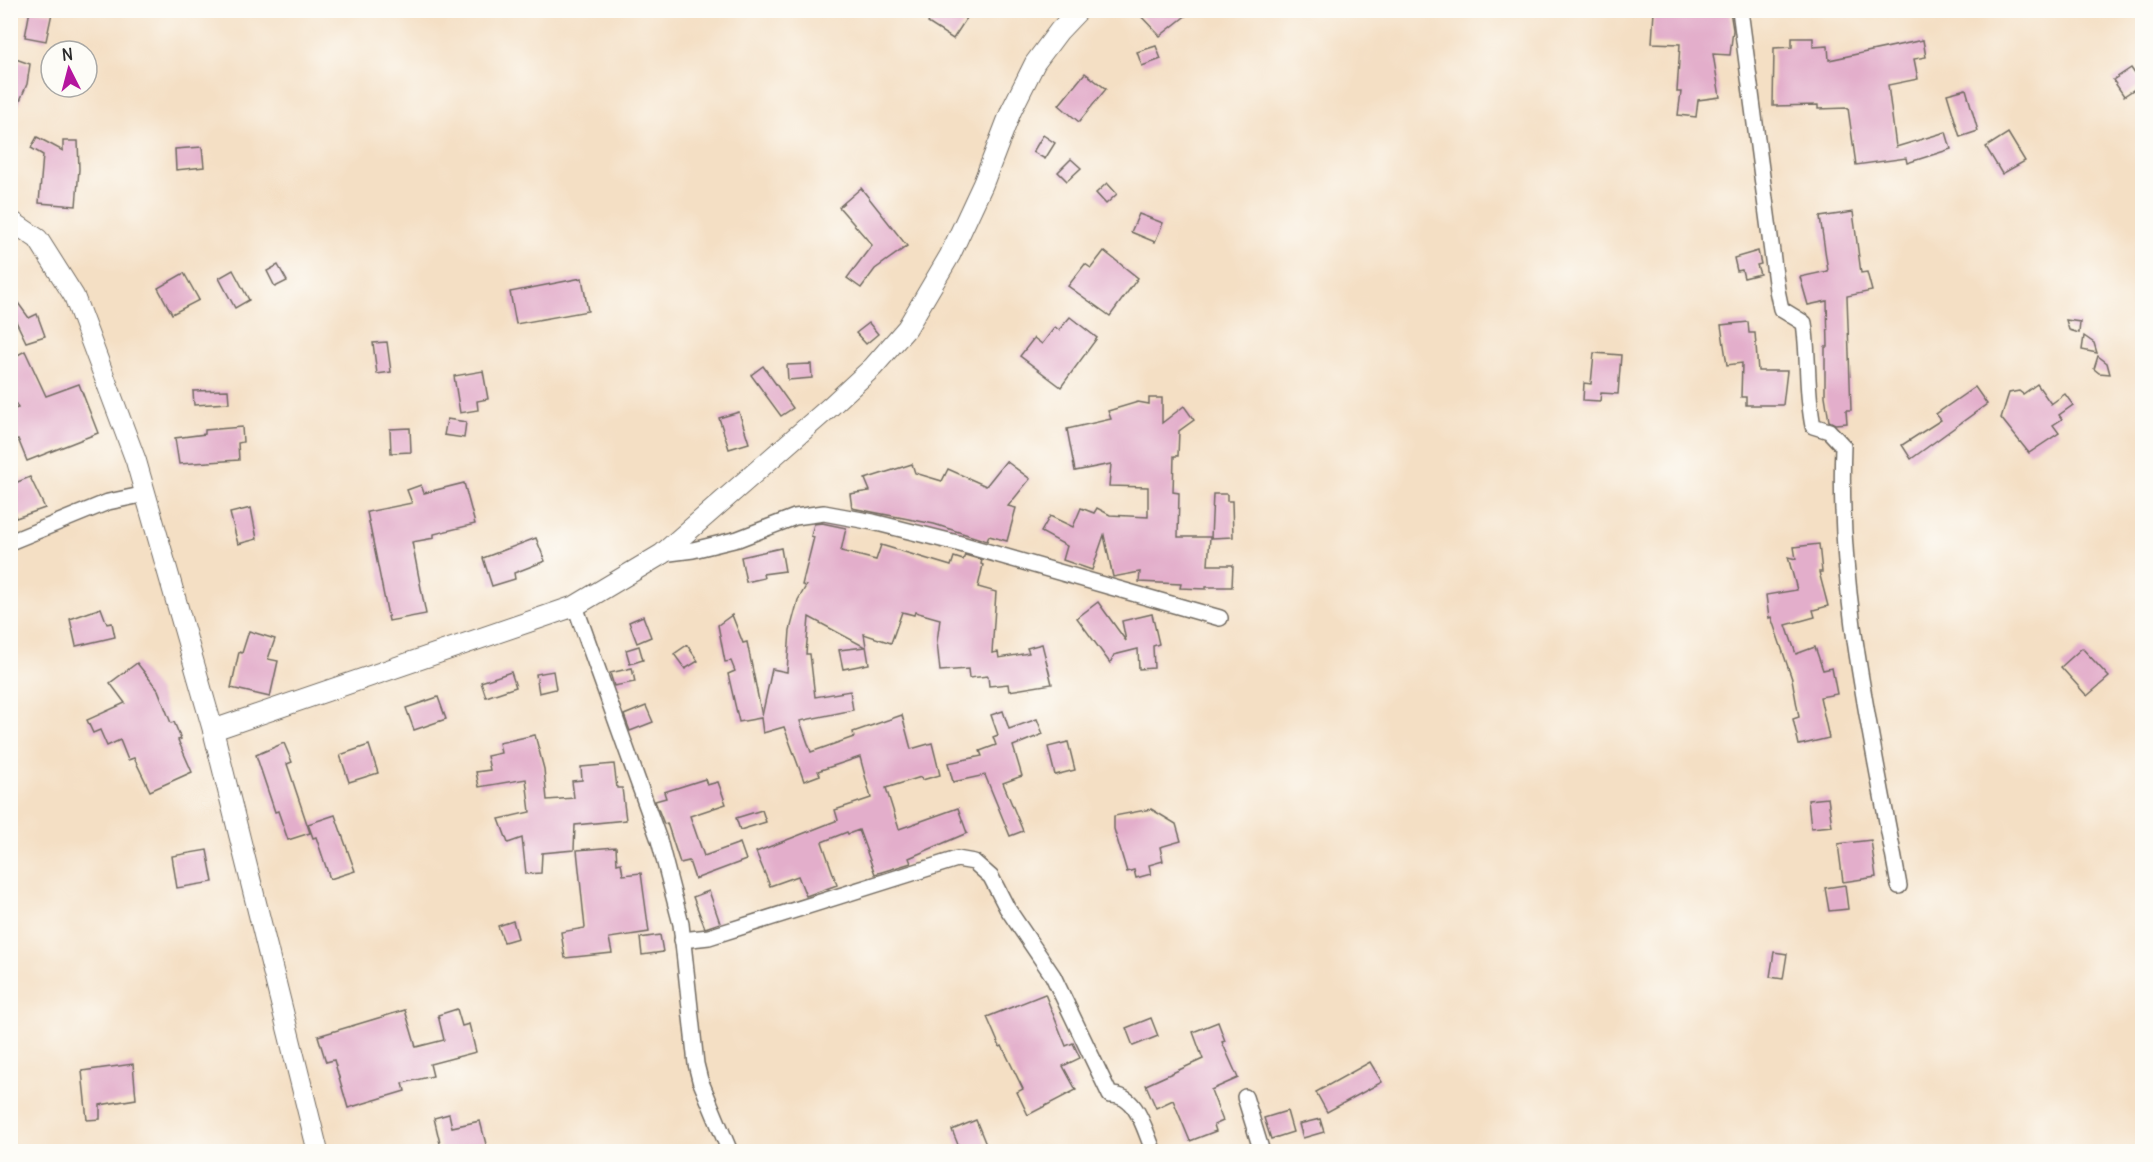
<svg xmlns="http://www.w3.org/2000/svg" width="2153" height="1162" viewBox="0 0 2153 1162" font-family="Delius,sans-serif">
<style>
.building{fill:#e3aecb}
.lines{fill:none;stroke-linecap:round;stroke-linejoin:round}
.minor-casing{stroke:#716a61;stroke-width:18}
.tertiary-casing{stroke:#716a61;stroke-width:22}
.minor{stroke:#fff;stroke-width:15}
.tertiary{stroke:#fff;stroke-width:20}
</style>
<rect width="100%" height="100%" fill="#fdfcf7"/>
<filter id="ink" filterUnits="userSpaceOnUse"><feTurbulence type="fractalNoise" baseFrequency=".0167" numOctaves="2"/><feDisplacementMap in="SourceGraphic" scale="12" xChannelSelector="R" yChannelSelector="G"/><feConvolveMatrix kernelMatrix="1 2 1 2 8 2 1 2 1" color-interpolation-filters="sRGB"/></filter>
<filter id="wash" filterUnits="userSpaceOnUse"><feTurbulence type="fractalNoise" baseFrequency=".008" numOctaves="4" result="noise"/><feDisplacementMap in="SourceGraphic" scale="24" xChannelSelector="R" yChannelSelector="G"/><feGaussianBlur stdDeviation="1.35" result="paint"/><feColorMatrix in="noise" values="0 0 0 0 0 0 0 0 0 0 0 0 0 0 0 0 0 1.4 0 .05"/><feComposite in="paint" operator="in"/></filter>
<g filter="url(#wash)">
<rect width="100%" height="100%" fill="#f4dfc4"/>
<g id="blocks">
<g class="building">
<polygon points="30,10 52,13 46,41 25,37"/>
<polygon points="914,10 972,10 953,39 928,23 929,21"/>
<polygon points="1135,10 1193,10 1160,36"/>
<polygon points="1687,10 1730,11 1733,30 1730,55 1713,54 1720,97 1698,100 1696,117 1678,115 1681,92 1677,92 1680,44 1652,43 1654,11 1687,13"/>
<polygon points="1792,38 1813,38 1813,47 1828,46 1829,60 1923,40 1926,57 1914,59 1918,79 1888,85 1896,147 1946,132 1951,149 1907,163 1906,158 1856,165 1848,108 1818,109 1818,105 1773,106 1774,48 1792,47"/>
<polygon points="1156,46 1161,59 1142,66 1137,52"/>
<polygon points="10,57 30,64 27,84 11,122"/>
<polygon points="2131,68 2142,84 2124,96 2113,80"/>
<polygon points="1085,73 1106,89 1079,122 1059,105"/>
<polygon points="1966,89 1978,131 1960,137 1947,94"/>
<polygon points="2008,133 2025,161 2002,174 1986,147"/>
<polygon points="1043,135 1055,143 1045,159 1033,152"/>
<polygon points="37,137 63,151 63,141 78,141 79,169 76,206 39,203 43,155 31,148"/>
<polygon points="202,147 204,167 176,170 175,149"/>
<polygon points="1071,159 1081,168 1067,181 1058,172"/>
<polygon points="1107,183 1117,194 1106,204 1096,193"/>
<polygon points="861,188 907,246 875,269 861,288 847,278 872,245 839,207"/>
<polygon points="1853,212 1861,273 1867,272 1872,291 1847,296 1851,410 1846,410 1847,423 1835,424 1829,421 1825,396 1825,347 1828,347 1827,301 1808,305 1800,277 1828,271 1820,217"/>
<polygon points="1139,214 1163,223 1155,242 1131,232"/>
<polygon points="1104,251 1138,278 1110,316 1068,286 1085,264 1091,268"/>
<polygon points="1758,251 1761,264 1757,265 1760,274 1744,278 1742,270 1737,271 1734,258"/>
<polygon points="278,265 287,281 275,287 267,271"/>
<polygon points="233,270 249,300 235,308 219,278"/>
<polygon points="184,273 199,300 172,314 158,288"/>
<polygon points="582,278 588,311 516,324 510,292"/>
<polygon points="10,292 29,318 37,314 45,336 26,342 10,309"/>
<polygon points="1070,317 1097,338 1061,387 1020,356 1034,338 1042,344 1055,327 1059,330"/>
<polygon points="2066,320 2080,322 2079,333 2069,330"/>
<polygon points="1748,322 1749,333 1755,333 1758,371 1787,371 1783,405 1746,405 1746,397 1741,397 1742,363 1727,365 1721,325"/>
<polygon points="869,323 878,334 866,344 856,333"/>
<polygon points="2084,336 2094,343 2097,353 2082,350"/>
<polygon points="387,342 391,372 377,374 373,343"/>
<polygon points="25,351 46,396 79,384 98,433 27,461 18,439 15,440 10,430 10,410 18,408 10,393 10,359"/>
<polygon points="1594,353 1621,355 1618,394 1601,393 1600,401 1583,400 1584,383 1591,384"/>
<polygon points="2098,356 2107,363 2110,374 2099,373 2094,369"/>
<polygon points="811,364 812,378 788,380 787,365"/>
<polygon points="763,366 793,408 781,416 751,375"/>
<polygon points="483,371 488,399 477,401 478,410 460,413 454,376"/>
<polygon points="2037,384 2051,404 2065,394 2073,405 2059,415 2062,419 2053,425 2059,433 2029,453 2001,418 2009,393 2019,391 2023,394"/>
<polygon points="1975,387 1987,404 1911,459 1902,445 1941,420 1936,414"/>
<polygon points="228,390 229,403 194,405 193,391"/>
<polygon points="1149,398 1162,398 1162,423 1184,406 1194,420 1179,431 1178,456 1174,456 1173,492 1179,493 1178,537 1210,537 1208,565 1233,565 1232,587 1206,587 1206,589 1180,588 1181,584 1139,582 1140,572 1113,577 1104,535 1092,570 1063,560 1067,546 1041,532 1050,516 1073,527 1081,508 1094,513 1097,508 1110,515 1148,517 1148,487 1109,486 1111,464 1075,471 1067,429 1111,419 1108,411 1138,402 1149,404"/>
<polygon points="739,412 749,443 729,449 719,418"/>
<polygon points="447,419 466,422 464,438 444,435"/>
<polygon points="242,427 243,442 238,443 239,460 179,464 175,438 205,434 205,430"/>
<polygon points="410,428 411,452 391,453 390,429"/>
<polygon points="1006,461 1030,479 1008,506 1016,508 1007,541 989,536 987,541 934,524 852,508 850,494 870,491 865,479 912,464 915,473 942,481 948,469 986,486"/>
<polygon points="30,477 45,508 16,518 10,505 10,485"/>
<polygon points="464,483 475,524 434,534 434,538 412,542 426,614 389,621 367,512 412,503 407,490 421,485 424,493"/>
<polygon points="1213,494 1227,494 1227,501 1232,501 1233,537 1211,538"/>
<polygon points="251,508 257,539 238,544 230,513"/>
<polygon points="822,523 846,528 841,551 876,560 881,545 951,566 954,557 963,560 965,555 982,560 981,564 983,565 978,587 996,592 992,653 998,652 999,658 1029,653 1027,648 1042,644 1052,684 1009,691 1008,684 989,686 988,676 969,678 968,669 940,671 937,642 940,619 915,612 914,615 902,612 891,643 864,634 869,664 843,669 839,650 865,647 809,617 806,654 810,654 815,697 850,691 853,710 800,721 811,752 854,737 853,732 902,715 911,749 932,743 940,775 922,780 921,777 886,788 899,829 958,808 967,833 909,858 911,863 875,874 859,830 848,834 847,832 822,842 837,885 806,896 798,876 770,886 756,852 838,820 835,810 871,798 860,757 818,771 820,775 804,781 784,727 763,733 761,718 739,722 728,674 735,671 731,661 725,662 718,625 732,615 743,643 747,642 762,716 772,669 787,672 790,630 798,600 806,586 802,585 814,537 811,536 814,524"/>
<polygon points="536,538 545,561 514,573 515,579 492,586 483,558"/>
<polygon points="1819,544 1822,572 1819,572 1828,606 1813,610 1815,617 1786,625 1796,654 1815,647 1823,670 1832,668 1837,694 1820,697 1829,738 1799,745 1793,719 1799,717 1792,679 1771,617 1769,618 1766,595 1797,590 1788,557 1796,559 1794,547"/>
<polygon points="781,548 785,571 763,574 764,578 746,582 741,557"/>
<polygon points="1098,602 1126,641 1122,621 1152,614 1159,644 1153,646 1154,668 1139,669 1138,649 1114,655 1110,663 1077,618"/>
<polygon points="101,608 107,624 112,623 115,637 76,646 70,619"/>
<polygon points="643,616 651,637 637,643 629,622"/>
<polygon points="249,631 275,639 268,659 278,661 270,697 231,688 239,652 242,653"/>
<polygon points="687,645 698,661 685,669 674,654"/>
<polygon points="639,646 643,660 630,664 626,650"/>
<polygon points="2082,648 2109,677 2087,696 2061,667"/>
<polygon points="137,663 158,690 171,723 174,722 181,739 178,740 192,772 150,791 134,758 128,760 120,740 107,746 100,730 93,733 87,720 125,703 110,683"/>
<polygon points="632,668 635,682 614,686 610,673"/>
<polygon points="553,671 556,689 539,693 536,674"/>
<polygon points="511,672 516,687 486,697 481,682"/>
<polygon points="438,697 446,719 414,730 406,708"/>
<polygon points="646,706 653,722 630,731 624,715"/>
<polygon points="1003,711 1009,729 1037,719 1043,734 1013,746 1022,776 1003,783 1023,831 1010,836 985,775 953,782 948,763 982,756 980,751 996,745 993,737 998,735 991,715"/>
<polygon points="535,735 544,769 547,800 574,798 572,781 582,780 581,767 614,764 617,788 622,788 626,820 575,825 574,850 542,853 541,873 526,874 522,838 508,843 499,819 530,812 526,779 479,787 476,772 490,770 487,756 501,753 499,743"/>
<polygon points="1068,742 1075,770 1055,775 1048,747"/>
<polygon points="284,743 292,762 287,764 310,833 288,840 278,811 275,812 256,755"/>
<polygon points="369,745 378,773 349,782 340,755"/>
<polygon points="705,779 707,785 718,782 726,804 690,816 704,856 740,843 746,860 695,879 689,861 680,863 667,823 664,824 655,801 666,798 664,792"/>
<polygon points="1828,798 1832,826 1811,828 1808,800"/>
<polygon points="1151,809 1176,824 1181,841 1160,847 1163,861 1149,865 1151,874 1136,878 1134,870 1127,872 1114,829 1114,816"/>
<polygon points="762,810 766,822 740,830 736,818"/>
<polygon points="335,815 355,871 330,879 316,837 313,838 308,824"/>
<polygon points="1871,840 1876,877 1843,882 1838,844"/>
<polygon points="616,847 617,864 621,863 623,875 641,873 649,932 609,938 612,953 565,958 561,932 585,928 577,850"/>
<polygon points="207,850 213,882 177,888 172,856"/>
<polygon points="1845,885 1848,909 1829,911 1825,888"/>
<polygon points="709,891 720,923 705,928 693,897"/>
<polygon points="513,921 518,938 504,942 498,926"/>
<polygon points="660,935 663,952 642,955 640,938"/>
<polygon points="1774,952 1787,954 1783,979 1770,977"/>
<polygon points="1045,994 1066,1046 1073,1043 1080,1058 1063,1066 1076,1090 1028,1115 1017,1092 1023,1089 1002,1046 1000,1047 987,1017"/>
<polygon points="457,1009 462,1026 469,1024 476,1052 430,1064 433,1076 403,1083 405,1091 348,1108 334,1060 326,1062 318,1036 405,1010 416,1047 444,1040 438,1015"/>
<polygon points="1151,1018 1158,1036 1133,1046 1126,1028"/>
<polygon points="1218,1022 1225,1041 1222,1042 1238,1078 1211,1090 1223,1121 1214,1125 1216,1131 1190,1141 1173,1100 1156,1108 1146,1085 1203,1059 1193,1032"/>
<polygon points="1370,1062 1382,1082 1327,1112 1316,1092"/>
<polygon points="133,1064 136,1099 100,1105 100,1119 87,1120 82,1071"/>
<polygon points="1287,1111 1293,1132 1271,1139 1264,1118"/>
<polygon points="449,1114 452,1127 480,1121 488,1152 442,1152 434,1118"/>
<polygon points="1320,1119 1324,1132 1303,1138 1299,1124"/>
<polygon points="976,1120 989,1152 961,1152 952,1130"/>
</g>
</g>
</g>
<g filter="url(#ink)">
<use href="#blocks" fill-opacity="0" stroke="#716a61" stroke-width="1.5"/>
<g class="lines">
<defs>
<g id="minor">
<path d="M1740,10l37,280 4,19 23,14c5,34 2,69 9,103l16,5 14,15c-6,148 30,295 56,440"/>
<polyline points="10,542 108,502 146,494"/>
<polyline points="662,554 693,550 738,539 795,517 824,513 873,522 957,543 1220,618"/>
<polyline points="575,606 659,840 681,924 696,1064 700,1080 730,1152"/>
<path d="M682,940l27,-3 248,-78 17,3 17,15 16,31 46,68 57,119c28,-1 34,35 44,57"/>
<polyline points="1245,1097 1262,1152"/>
</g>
<g id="tertiary">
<polyline points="10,220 38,239 74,296 136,461 213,730 318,1152"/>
<polyline points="213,730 575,606 662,554 830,407 873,367 907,328 950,255 983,184 1011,111 1035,63 1059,31 1079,10"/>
</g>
</defs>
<use href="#minor" class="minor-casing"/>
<use href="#tertiary" class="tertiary-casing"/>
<use href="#minor" class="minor"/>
<use href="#tertiary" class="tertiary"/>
</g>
</g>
<rect width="2153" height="1162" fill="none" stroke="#fdfcf7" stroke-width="36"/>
<g transform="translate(69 69) rotate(354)"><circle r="28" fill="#fdfcf7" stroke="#a9a8a5" stroke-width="1.5"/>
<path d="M0-4.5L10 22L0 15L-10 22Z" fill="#b5179e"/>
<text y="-9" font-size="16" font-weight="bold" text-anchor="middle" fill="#2b2b2b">N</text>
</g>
</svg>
